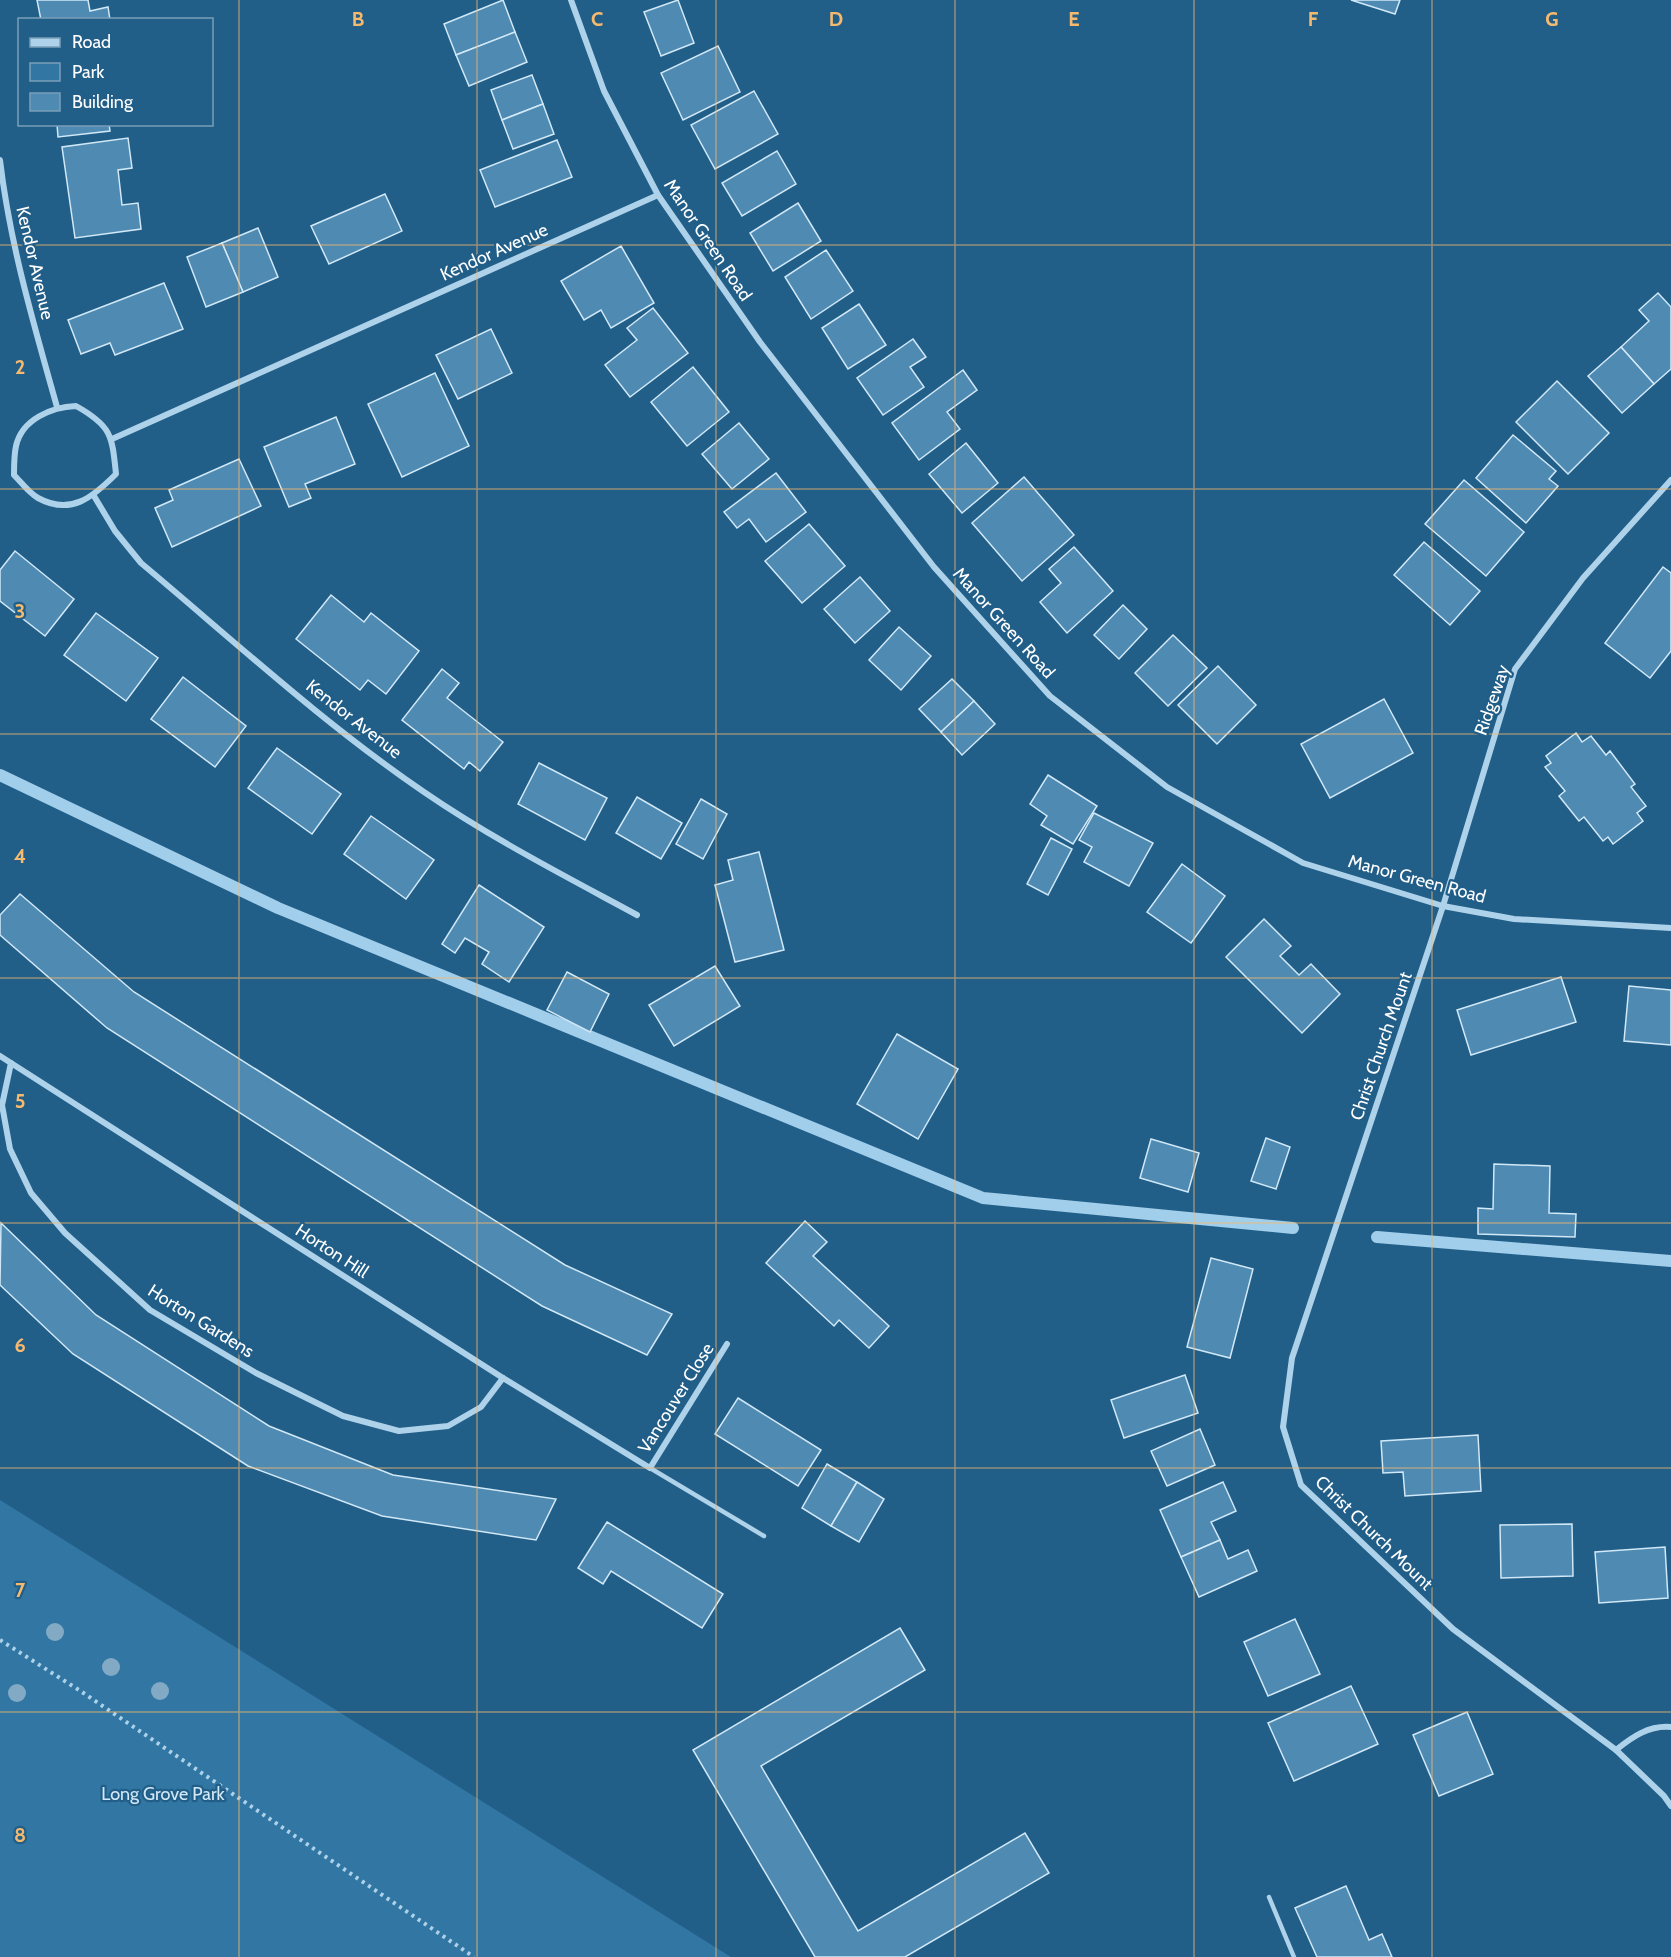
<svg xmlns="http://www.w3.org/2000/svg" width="1671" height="1957" viewBox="0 0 1671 1957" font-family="Cabin,sans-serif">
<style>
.green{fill:#3277a3}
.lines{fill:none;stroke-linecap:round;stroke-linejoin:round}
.stream{stroke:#a0ceeb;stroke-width:12}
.building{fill:#4e8ab2;stroke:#d1e8f7;stroke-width:1.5}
.path{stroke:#add2ea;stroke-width:4;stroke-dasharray:3 4.5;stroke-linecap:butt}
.lane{stroke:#add2ea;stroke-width:4.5}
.street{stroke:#add2ea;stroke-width:6}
.tree{fill:#82aac5}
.grid{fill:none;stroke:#f6ba6e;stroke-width:1.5;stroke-opacity:0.55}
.labels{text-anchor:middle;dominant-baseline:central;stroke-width:4.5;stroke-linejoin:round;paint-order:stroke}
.street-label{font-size:18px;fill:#fff;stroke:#215e88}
.park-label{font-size:18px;fill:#d1e8f7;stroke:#215e88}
.grid-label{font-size:20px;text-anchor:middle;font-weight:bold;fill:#f6ba6e;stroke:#215e88;stroke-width:4.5;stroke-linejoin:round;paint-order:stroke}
</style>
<rect width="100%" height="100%" fill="#215e88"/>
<polygon class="green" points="0,1500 731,1957 0,1957"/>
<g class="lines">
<g class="stream">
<polyline points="0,775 278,908 983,1198 1293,1228"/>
<polyline points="1377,1237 1671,1261"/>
</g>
</g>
<g class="building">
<polygon points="37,0 88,0 90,11 108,7 110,20 41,20"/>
<polygon points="503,0 515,32 456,55 444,24"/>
<polygon points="678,0 694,43 661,56 644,12"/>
<polygon points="1351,0 1400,0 1395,14"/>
<polygon points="515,32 527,62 469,86 456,55"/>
<polygon points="718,46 740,92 683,120 661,73"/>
<polygon points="532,75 543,104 502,120 491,90"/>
<polygon points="754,91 778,134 715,169 691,125"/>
<polygon points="543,104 554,134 513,149 502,120"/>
<polygon points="57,124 109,124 110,131 58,137"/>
<polygon points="128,138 132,168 118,170 122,205 138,203 141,229 75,238 62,147"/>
<polygon points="557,140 572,177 495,207 480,170"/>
<polygon points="777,151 796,184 742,216 722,183"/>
<polygon points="385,194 402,231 329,264 311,226"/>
<polygon points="798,203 821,241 773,271 750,233"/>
<polygon points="258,228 278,277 243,292 222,243"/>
<polygon points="222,243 243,292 206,307 187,257"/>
<polygon points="621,246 654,303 611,328 601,310 584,320 561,281"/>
<polygon points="826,250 853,291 811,319 785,277"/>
<polygon points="164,283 183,329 115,355 110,343 81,354 68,320"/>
<polygon points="1658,293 1671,307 1671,369 1654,384 1621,347 1649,321 1639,310"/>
<polygon points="859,304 886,345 848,369 822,328"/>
<polygon points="653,308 688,353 630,397 605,365 637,340 627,328"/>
<polygon points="491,329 512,373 458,399 436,355"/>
<polygon points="913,339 926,357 910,367 924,387 883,415 857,378"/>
<polygon points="1621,347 1654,384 1622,413 1588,376"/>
<polygon points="693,367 729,412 687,446 651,402"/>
<polygon points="963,370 977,390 947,412 960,429 919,460 892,423"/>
<polygon points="435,373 469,446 402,477 368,404"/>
<polygon points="1557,381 1609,433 1568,474 1516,422"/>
<polygon points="336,417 355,464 305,484 311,498 289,507 264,447"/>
<polygon points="739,423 769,459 732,489 702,454"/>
<polygon points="1513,435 1556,471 1549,479 1558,486 1526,523 1476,478"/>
<polygon points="966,443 998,483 962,513 929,474"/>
<polygon points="239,459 261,506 172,547 155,508 173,500 169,490"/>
<polygon points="776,473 806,512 766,542 749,519 737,528 724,512"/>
<polygon points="1024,477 1074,535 1022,581 972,523"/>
<polygon points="1464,480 1524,532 1486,576 1425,524"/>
<polygon points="809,524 845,566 802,603 765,561"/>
<polygon points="1424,542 1480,591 1450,625 1394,575"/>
<polygon points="1074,547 1113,591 1067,633 1040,602 1061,583 1049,569"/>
<polygon points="15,551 74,599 45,636 0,601 0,570"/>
<polygon points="1663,567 1671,573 1671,651 1650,678 1605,643"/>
<polygon points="860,577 890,611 855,643 824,609"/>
<polygon points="331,595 364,622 371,613 419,651 386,694 368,680 360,690 296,639"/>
<polygon points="1123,605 1147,629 1119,659 1094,635"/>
<polygon points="96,613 158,658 126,701 64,655"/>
<polygon points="899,627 931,656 901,690 869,660"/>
<polygon points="1173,635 1207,668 1168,706 1135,673"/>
<polygon points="1218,666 1256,705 1217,744 1178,705"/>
<polygon points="442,669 459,683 447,698 503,742 480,771 469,762 464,769 402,720"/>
<polygon points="183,677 246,726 215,767 151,719"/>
<polygon points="952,679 974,701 941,732 919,709"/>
<polygon points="1384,699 1413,753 1330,798 1301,744"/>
<polygon points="974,701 995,724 962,755 941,732"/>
<polygon points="1576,733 1582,742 1591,736 1606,755 1610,751 1635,784 1631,787 1646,806 1637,813 1643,821 1613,844 1608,837 1603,841 1584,817 1579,821 1559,796 1565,791 1545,767 1551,763 1546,756"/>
<polygon points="277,748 341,794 312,834 248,788"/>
<polygon points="539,763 607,798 585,840 518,804"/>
<polygon points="1048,775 1097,806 1073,844 1041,825 1047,816 1030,804"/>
<polygon points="637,797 682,823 661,859 616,833"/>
<polygon points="701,799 727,814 703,859 676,844"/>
<polygon points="1094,813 1153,843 1129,886 1084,862 1092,847 1079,840"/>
<polygon points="371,816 434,860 406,899 344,854"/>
<polygon points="1051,838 1072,849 1048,895 1027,884"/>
<polygon points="759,852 784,950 735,962 715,885 733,880 728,860"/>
<polygon points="1182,864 1225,896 1191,943 1147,912"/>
<polygon points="479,885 544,927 509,982 482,964 489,952 465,938 455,953 442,944"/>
<polygon points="20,894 134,992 565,1265 672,1314 647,1355 542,1306 107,1028 0,935 0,915"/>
<polygon points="1264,919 1291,946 1280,956 1299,975 1311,964 1340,994 1302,1033 1226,957"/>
<polygon points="715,966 740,1006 674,1046 649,1005"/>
<polygon points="567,972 609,994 590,1032 547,1010"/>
<polygon points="1561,977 1576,1022 1471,1055 1457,1010"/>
<polygon points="1629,986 1671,990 1671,1045 1624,1041"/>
<polygon points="897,1034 958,1069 918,1139 857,1104"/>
<polygon points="1266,1138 1290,1147 1276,1189 1251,1181"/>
<polygon points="1151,1139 1199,1153 1188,1192 1140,1178"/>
<polygon points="1494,1164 1550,1166 1549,1213 1576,1214 1575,1237 1478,1234 1478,1208 1493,1209"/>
<polygon points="805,1221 827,1242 813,1256 889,1326 869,1348 839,1320 834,1326 766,1263"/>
<polygon points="1,1223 96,1315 269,1426 393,1475 556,1499 536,1540 382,1516 248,1466 73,1354 0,1285"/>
<polygon points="1211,1258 1253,1269 1230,1358 1187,1347"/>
<polygon points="1185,1375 1198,1413 1124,1438 1111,1400"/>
<polygon points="738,1398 821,1450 798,1486 715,1434"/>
<polygon points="1200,1429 1215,1465 1167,1486 1151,1451"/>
<polygon points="1478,1435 1481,1491 1405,1496 1403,1472 1383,1473 1381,1441"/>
<polygon points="827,1464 857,1482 831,1526 802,1508"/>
<polygon points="857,1482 884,1499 859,1542 831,1526"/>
<polygon points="1223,1482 1236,1511 1211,1522 1220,1540 1181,1557 1160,1510"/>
<polygon points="607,1522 723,1594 702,1628 611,1571 603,1584 578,1568"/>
<polygon points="1572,1524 1573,1576 1501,1578 1500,1525"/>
<polygon points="1220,1540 1228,1559 1248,1550 1257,1571 1199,1597 1181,1557"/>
<polygon points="1665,1547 1668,1598 1599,1603 1595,1552"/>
<polygon points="1295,1619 1320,1674 1268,1696 1244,1642"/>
<polygon points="900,1628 925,1670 761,1766 858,1931 1025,1833 1049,1873 905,1957 815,1957 693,1750"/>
<polygon points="1351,1686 1378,1744 1294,1781 1268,1723"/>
<polygon points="1467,1712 1493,1774 1439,1796 1413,1735"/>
<polygon points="1346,1886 1369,1940 1382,1934 1392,1957 1317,1957 1295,1908"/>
</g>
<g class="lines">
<polyline class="path" points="0,1640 79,1690 474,1957"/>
<g class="lane">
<polyline points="650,1468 764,1536"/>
<polyline points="1269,1897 1294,1957"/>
</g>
<g class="street">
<polyline points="571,0 604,91 658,195 760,342 934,567 1050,696 1167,787 1303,863 1443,906 1514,919 1671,928"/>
<path d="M0,160c10,85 34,165 57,247"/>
<path d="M76,406c36,20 36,30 40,68 -23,23 -45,42 -78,24 -9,-5 -17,-16 -24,-23 0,-9 0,-20 2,-29 6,-27 36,-39 60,-40z"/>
<polyline points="112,439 658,195"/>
<polyline points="1671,480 1583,578 1515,669 1443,906 1292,1358 1283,1427 1301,1485 1453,1629 1616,1750 1664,1796 1671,1806"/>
<path d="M94,496l21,35 26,32c92,77 183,161 283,229 67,46 141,84 213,123"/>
<polyline points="0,1056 503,1378 650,1468 727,1344"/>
<polyline points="11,1063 2,1105 10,1149 31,1193 65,1233 150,1310 256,1373 343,1416 399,1431 448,1426 481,1407 503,1378"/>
<path d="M1616,1750c16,-13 33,-25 55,-23"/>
</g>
</g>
<g class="tree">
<circle cx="55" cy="1632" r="9"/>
<circle cx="111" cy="1667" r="9"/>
<circle cx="160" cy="1691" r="9"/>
<circle cx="17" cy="1693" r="9"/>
</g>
<path class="grid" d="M239,0v1957M477,0v1957M716,0v1957M955,0v1957M1194,0v1957M1432,0v1957M0,245h1671M0,489h1671M0,734h1671M0,978h1671M0,1223h1671M0,1468h1671M0,1712h1671"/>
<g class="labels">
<g class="street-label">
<text transform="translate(708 240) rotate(56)">Manor Green Road</text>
<text transform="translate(494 252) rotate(-24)">Kendor Avenue</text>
<text transform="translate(35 263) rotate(77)">Kendor Avenue</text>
<text transform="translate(1004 623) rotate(48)">Manor Green Road</text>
<text transform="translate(1492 700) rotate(-71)">Ridgeway</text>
<text transform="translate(354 719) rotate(38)">Kendor Avenue</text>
<text transform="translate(1417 879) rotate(15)">Manor Green Road</text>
<text transform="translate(1381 1046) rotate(-71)">Christ Church Mount</text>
<text transform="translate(332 1251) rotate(33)">Horton Hill</text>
<text transform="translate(201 1321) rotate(32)">Horton Gardens</text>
<text transform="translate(676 1398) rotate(-58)">Vancouver Close</text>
<text transform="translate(1374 1533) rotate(44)">Christ Church Mount</text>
</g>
<g class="park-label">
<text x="163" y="1794">Long Grove Park</text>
</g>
</g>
<g class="grid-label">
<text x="358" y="26">B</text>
<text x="597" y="26">C</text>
<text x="836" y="26">D</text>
<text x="1074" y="26">E</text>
<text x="1313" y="26">F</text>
<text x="1552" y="26">G</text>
<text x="20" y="374">2</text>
<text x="20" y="618">3</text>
<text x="20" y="863">4</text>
<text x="20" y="1108">5</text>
<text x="20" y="1352">6</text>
<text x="20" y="1597">7</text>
<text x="20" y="1842">8</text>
</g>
<rect x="18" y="18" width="195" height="108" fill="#215e88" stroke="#7a9eb8" stroke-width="1.5"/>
<rect x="30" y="38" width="30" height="9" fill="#add2ea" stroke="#7a9eb8" stroke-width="1.5"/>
<text x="72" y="48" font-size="18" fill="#ffffff">Road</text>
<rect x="30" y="63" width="30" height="18" fill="#3277a3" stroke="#7a9eb8" stroke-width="1.5"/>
<text x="72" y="78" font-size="18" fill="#ffffff">Park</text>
<rect x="30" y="93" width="30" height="18" fill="#4e8ab2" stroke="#7a9eb8" stroke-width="1.5"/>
<text x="72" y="108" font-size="18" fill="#ffffff">Building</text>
</svg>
